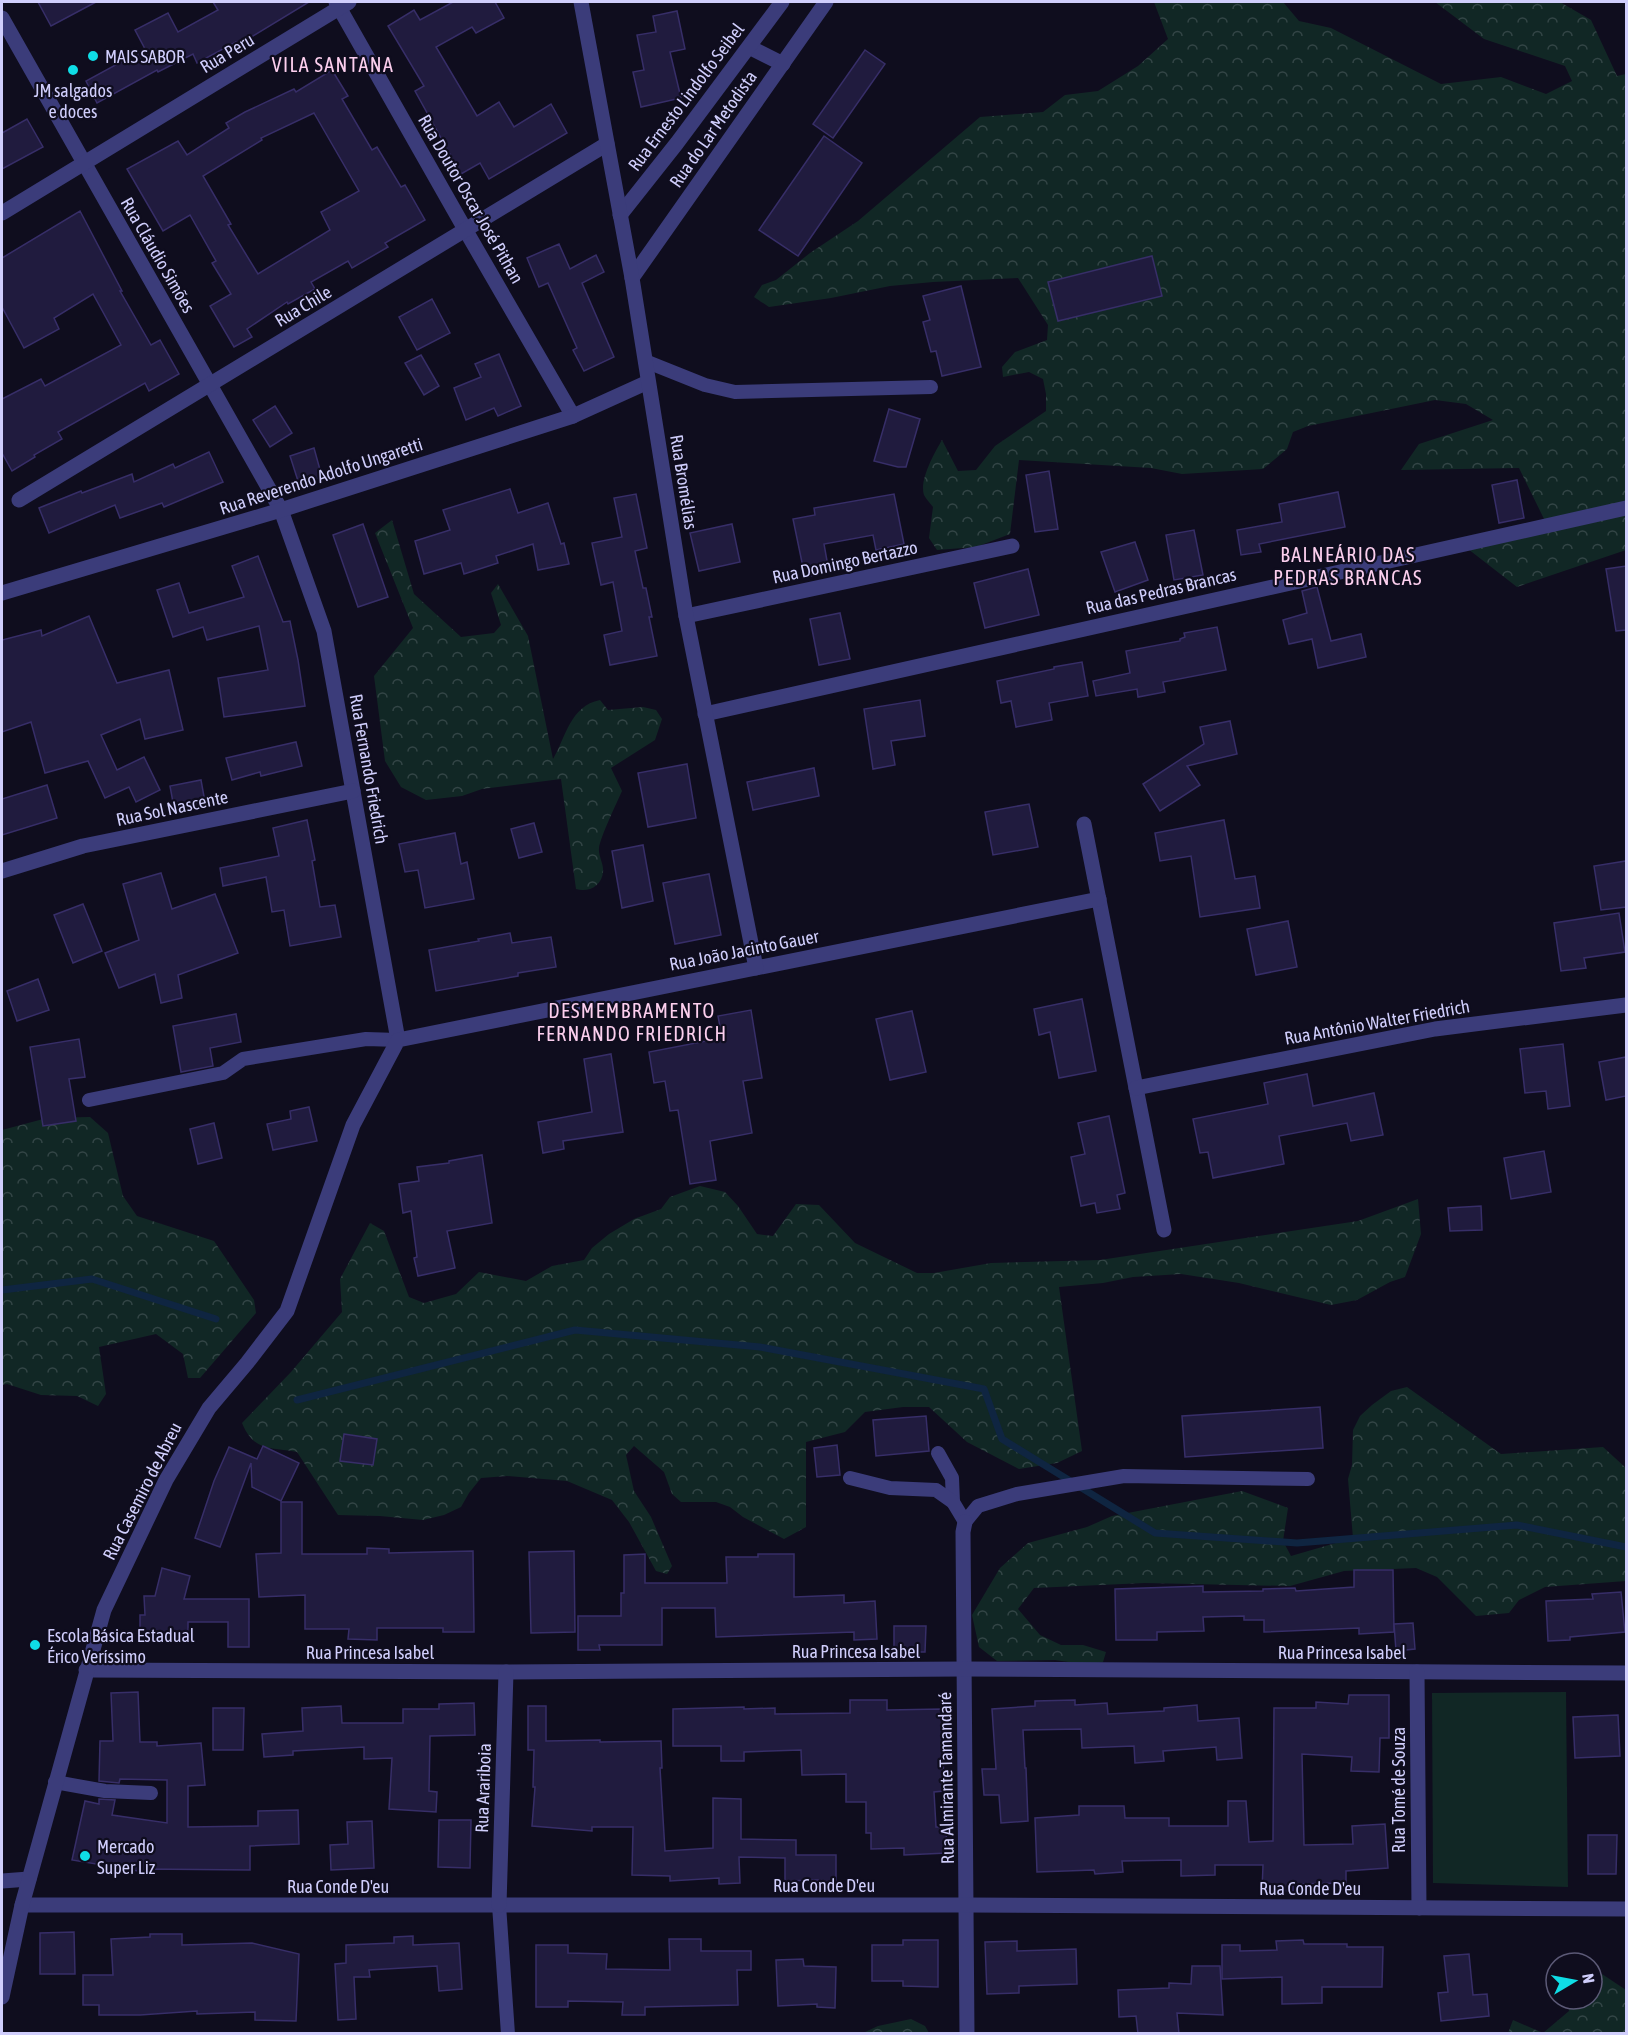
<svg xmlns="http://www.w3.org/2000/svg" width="1628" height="2035" viewBox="0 0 1628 2035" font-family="'Asap Condensed',sans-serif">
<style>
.grass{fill:#112725}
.forest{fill:url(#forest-crowns)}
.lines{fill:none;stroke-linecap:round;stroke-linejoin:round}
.stream{stroke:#0f2541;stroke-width:7}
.building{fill:#201b3e;stroke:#372e68;stroke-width:1.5;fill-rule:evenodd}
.service{stroke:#3b3c7a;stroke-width:14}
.minor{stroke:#3b3c7a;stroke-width:15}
.tertiary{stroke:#3b3c7a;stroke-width:15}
.poi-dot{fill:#0fdde6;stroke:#0f0d1e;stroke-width:2}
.labels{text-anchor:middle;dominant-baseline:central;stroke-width:4.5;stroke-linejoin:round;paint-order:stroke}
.street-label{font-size:18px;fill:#d0cefc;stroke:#0f0d1e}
.poi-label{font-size:18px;fill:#d0cefc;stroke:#0f0d1e;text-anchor:start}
.neighbourhood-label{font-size:20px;letter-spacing:1.5px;fill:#fccfee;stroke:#0f0d1e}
</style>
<defs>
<pattern id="forest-crowns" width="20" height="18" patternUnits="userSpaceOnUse" patternTransform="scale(1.5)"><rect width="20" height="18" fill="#112725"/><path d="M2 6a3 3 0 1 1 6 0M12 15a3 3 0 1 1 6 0" fill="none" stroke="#334546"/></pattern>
</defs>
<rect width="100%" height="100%" fill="#0f0d1e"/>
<polygon class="grass" points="1566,1692 1568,1887 1433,1883 1432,1693"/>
<g class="forest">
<path d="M1154,2h129l16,19 32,7 110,56 60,-7 45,17 26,-13 -7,-15 -81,-27 -49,-37h125l31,18 26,56 9,-2v476l-109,37 -58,-45 87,-19 -27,-55 -118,2 18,-26 74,-24 -27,-16 -31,-4 -127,26 -15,6 -6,17 -24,20 -81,5 -31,-6 -132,-8 -9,74 -34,13 -39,3 -8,-12 4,-31c-3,-4 -7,-8 -9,-12 -5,-15 11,-43 18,-55l16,31 18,-1 19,-24 51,-35v-17l-3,-15 -14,-7 -26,5 -1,-10 13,-15 32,-12 1,-15 -30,-47 -85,4 -43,4 -59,12 -62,9 -15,-10 8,-12 14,-5 34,-27 48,-32 122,-104 63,-5 22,-17 33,-4 40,-25 30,-27z"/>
<path d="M392,520l22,74 47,43 33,-4 7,-8 -10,-32 7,-9 30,52 25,123c13,-22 17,-53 47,-59l8,10 35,-3 13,3 6,9 -7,21 -44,28 11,23c-5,11 -22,47 -23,57 -1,8 5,16 4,24 -1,14 -15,21 -27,17l-15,-110 -79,10 -20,7 -36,4 -25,-13 -16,-26 -11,-85 39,-48 -38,-95z"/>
<polygon points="90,1117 108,1133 123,1196 137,1216 214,1241 254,1300 256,1313 200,1378 188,1378 183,1354 156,1334 99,1347 106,1394 98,1406 77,1396 41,1395 7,1384 2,1385 2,1130 47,1118"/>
<path d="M700,1186l25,6 13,14 19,28 16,2 23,-32 23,1 36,38 62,30h17l57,-10 109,-3 258,-39 60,-22 3,35 -16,43 -15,5 -33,18 -26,5 -92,-22 -58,-9 -48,3 -30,6 -44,4 23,164 -25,12 -38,6 -52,-27 -38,-35h-26l-38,5 -20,20 -39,10v85l-22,12 -41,-22 -13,-10 -14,-5h-35l-9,-8 -8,-22 -30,-26 -8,9 8,36 17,26 21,49 -5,8 -11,-3 -27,-49 -17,-22 -45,-19 -60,-5 -26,2 -12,15 -8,14 -17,8 -21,5 -43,-4 -42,-1 -41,-63c-27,-5 -43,0 -55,-29l49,-51 51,-60 -2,-33 30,-56 14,8 25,66 15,6 32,-9 23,-22 47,9 26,-15 32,-6 8,-12 17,-14 25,-15 27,-10 9,-12z"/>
<polygon points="1407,1387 1501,1454 1603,1447 1626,1468 1626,1581 1545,1587 1519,1600 1509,1613 1476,1616 1437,1577 1416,1568 1344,1571 1290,1586 1145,1583 1034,1588 1018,1609 1040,1635 1061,1645 1083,1645 1106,1652 1103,1662 1089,1665 1055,1660 997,1661 979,1647 972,1615 1000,1568 1028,1543 1087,1527 1112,1516 1242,1491 1288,1508 1283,1541 1291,1556 1353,1538 1348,1479 1352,1465 1353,1430 1360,1416 1372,1405 1391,1391"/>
<polygon points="1602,1974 1626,1990 1626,2033 1508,2033 1513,2020 1543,2033 1569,2011 1568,1999 1592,1999 1592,1977"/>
<polygon points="911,2019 925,2026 929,2033 863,2033 878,2026"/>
</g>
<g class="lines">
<g class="stream">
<polyline points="2,1290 92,1279 216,1319"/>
<polyline points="297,1400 575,1330 760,1347 984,1389 1002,1439 1155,1533 1297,1543 1517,1525 1626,1547"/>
</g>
</g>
<g class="building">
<polygon points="38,2 96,2 51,26"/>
<polygon points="213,2 309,2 238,45 236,42 197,63 193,54 158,72 157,70 97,103 86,81 145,49 135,30 168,13 178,32 218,10"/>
<polygon points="453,2 495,2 504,18 476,33 472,27 436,47 477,116 499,102 514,127 551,104 567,133 489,179 480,163 461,174 415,91 424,86 388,26 414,10 420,20"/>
<polygon points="677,11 685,49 670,52 681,98 641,107 633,72 644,70 637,35 656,32 653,16"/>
<polygon points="865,50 885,64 833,138 813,124"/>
<path d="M332,70l16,26 -6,3 30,51 5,-3 24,40 4,-2 20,35 -40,23 3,4 -36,21 -4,-7 -37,21 4,7 -27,15 -1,-2 -40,27 5,8 -18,10 -24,-41 21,-12 -19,-31 4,-2 -26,-46 -27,16 -36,-62 51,-28 9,14 42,-27 -3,-5 19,-11 49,-23 2,3zM314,113l45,78 -38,21 9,18 -72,44 -30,-49 3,-1 -28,-48 59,-36 -1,-2z"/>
<polygon points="27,119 43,147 2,169 2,133"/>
<polygon points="824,136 862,163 798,256 759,230"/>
<polygon points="80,211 122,291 120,291 151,345 160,340 179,374 149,391 145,383 58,432 62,439 34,455 35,457 12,471 2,453 2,399 41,379 45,386 121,345 93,294 54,318 59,329 24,348 2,307 2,258"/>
<polygon points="559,244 570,269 596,255 604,272 582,283 614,357 584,371 573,350 577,348 548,283 539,287 527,258"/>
<polygon points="1152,256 1162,296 1058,321 1048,282"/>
<polygon points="961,286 981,367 942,376 936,351 931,352 923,322 930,320 923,296"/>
<polygon points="432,299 450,333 417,350 399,317"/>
<polygon points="499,354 521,406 498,416 494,408 466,420 454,388 481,377 475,364"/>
<polygon points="421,355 439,386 424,395 405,363"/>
<polygon points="275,406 292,433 270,447 253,420"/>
<polygon points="889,409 920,419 906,467 898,467 874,461"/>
<polygon points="314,448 322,477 299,484 290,456"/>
<polygon points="209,452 223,482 164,507 162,503 120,518 115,505 49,533 39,508 81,491 82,493 132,474 134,482 173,464 175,468"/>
<polygon points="1049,471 1058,529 1035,532 1026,475"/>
<polygon points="1517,480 1524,518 1499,523 1492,485"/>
<polygon points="510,489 518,513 548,503 561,544 564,543 569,564 538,570 533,544 496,556 498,563 464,574 461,563 424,574 415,541 450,530 443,510"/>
<polygon points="1338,492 1345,527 1259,544 1261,552 1241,555 1237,530 1282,522 1279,504"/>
<polygon points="636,494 647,548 635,551 643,588 646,588 652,617 649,617 657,656 610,665 604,635 622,631 613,582 601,585 592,543 622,537 614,498"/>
<polygon points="894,494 904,544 876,550 873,535 824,544 829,572 805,577 793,519 815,515 814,508"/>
<polygon points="363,524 388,597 358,607 333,535"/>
<polygon points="732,524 740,562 699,571 690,533"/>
<polygon points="1194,530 1203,575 1174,580 1166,535"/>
<polygon points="1135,542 1148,580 1115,592 1101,552"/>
<polygon points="258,556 283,622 290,621 298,660 305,706 224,717 218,678 268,670 259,626 207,640 203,627 173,637 157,590 179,583 189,613 244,597 232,566"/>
<polygon points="1626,566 1626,630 1616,631 1606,569"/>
<polygon points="1028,569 1039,615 985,628 974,583"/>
<polygon points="1317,587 1331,641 1361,634 1366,657 1318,668 1312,639 1289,644 1283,620 1307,613 1302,591"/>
<polygon points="840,613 850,659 819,665 810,619"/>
<polygon points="89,616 117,683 169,670 183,730 145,739 140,719 101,735 117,770 144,757 160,790 136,802 129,787 105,798 88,761 45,773 31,722 2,732 2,640 41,630 42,636"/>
<polygon points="1217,627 1226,670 1163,682 1165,692 1138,697 1137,689 1096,696 1093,681 1130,673 1126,651 1180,641 1180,639 1185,637 1184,633"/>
<polygon points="1082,662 1088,696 1049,703 1052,720 1016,727 1011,701 1001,703 997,681 1054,669 1054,667"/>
<polygon points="920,700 925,736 891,741 895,765 873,769 864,709"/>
<polygon points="1230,721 1237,754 1187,766 1200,785 1160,811 1143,784 1204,744 1200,727"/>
<polygon points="296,742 302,766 261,776 260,772 232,780 226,758"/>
<polygon points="687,764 696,818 648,827 638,773"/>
<polygon points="814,768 819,796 753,810 747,782"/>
<polygon points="201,780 205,802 174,808 170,786"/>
<polygon points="47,785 57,818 2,835 2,799"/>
<polygon points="1029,804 1038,847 993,855 985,812"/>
<polygon points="307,820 315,860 312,861 320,907 335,905 341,937 290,946 284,910 272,912 266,877 223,886 220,868 279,856 273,828"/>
<polygon points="1224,820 1235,879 1255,876 1260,908 1200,917 1191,856 1160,861 1155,833"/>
<polygon points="534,823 542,852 519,858 511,829"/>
<polygon points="455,833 461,864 467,862 474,899 425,908 418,870 405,872 399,844"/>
<polygon points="643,845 653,901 622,908 612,851"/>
<polygon points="1626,861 1626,907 1601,910 1594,866"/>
<polygon points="161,873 172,909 215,894 238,953 178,975 182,998 161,1003 155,974 119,988 105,953 139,940 123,884"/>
<polygon points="709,874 721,935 675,944 663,883"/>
<polygon points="83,904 102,951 73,963 54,915"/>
<polygon points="1619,913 1625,952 1584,958 1586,968 1561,971 1554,923"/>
<polygon points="1288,921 1297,967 1256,975 1247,929"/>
<polygon points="510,933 512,943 551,937 556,967 518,973 518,976 436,991 429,950 479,941 478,939"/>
<polygon points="38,979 49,1010 17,1021 7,991"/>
<polygon points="1082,999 1096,1071 1059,1078 1050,1032 1039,1035 1034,1009"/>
<polygon points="751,1010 762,1078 743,1081 752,1133 710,1141 716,1180 690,1184 678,1110 670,1111 665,1081 654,1083 649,1052 722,1038 718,1016"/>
<polygon points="912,1011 926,1072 890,1080 876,1019"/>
<polygon points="236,1014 241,1042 210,1048 213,1066 181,1072 173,1026"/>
<polygon points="79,1039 85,1077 69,1079 76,1121 43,1126 30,1047"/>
<polygon points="1563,1044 1570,1106 1548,1109 1546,1091 1525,1093 1520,1049"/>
<polygon points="611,1054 623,1132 563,1141 564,1149 543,1153 538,1122 592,1112 584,1059"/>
<polygon points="1626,1057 1626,1096 1606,1100 1599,1062"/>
<polygon points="1307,1074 1313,1106 1374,1093 1383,1135 1351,1141 1347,1123 1279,1136 1284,1164 1213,1178 1208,1152 1200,1153 1193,1119 1268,1104 1264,1083"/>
<polygon points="309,1107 317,1141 273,1150 267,1124 291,1119 290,1111"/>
<polygon points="1109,1116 1125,1193 1117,1195 1120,1209 1097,1213 1095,1203 1081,1206 1071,1157 1085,1154 1078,1123"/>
<polygon points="214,1123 222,1158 198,1164 190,1129"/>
<polygon points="1544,1151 1551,1192 1511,1199 1504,1158"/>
<polygon points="482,1155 492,1223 447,1231 455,1268 418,1276 414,1258 417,1257 411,1211 403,1213 399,1184 419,1181 417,1167 449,1163 449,1161"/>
<polygon points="1481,1206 1482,1230 1450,1231 1448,1208"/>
<polygon points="1320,1407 1323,1448 1185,1457 1182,1416"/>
<polygon points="926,1416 929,1451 876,1456 873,1420"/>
<polygon points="344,1434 377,1439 373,1465 340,1461"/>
<polygon points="837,1445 840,1475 817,1477 814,1448"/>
<polygon points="263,1446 299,1463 281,1501 252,1487 251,1463 220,1547 195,1538 214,1481 229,1447 257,1459"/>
<polygon points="281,1502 302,1502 302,1554 367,1554 367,1548 389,1549 389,1553 473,1551 474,1632 443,1632 443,1628 377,1628 377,1640 348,1639 349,1629 305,1629 305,1595 259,1597 256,1554 281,1553"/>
<polygon points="574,1551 575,1632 531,1633 529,1552"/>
<polygon points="645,1554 645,1583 727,1583 726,1557 758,1557 758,1554 794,1554 794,1597 844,1595 844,1603 875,1601 877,1639 854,1640 854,1632 716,1637 715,1608 662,1608 662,1645 599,1645 600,1650 578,1650 578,1616 621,1616 621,1593 624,1593 624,1555"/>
<polygon points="162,1568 190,1576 184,1599 249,1599 249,1647 228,1647 228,1622 188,1622 188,1636 140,1636 140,1615 145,1615 144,1596 155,1596"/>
<polygon points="1354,1570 1393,1570 1394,1632 1359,1634 1359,1628 1264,1632 1264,1620 1244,1620 1244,1616 1203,1617 1204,1631 1157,1632 1157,1640 1116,1640 1115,1589 1203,1586 1203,1592 1263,1591 1263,1589 1295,1588 1296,1591 1354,1587"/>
<polygon points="1621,1592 1625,1632 1570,1637 1570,1640 1548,1641 1546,1601 1593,1599 1592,1594"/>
<polygon points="1413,1623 1415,1649 1396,1651 1394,1624"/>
<polygon points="894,1626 926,1626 925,1652 894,1652"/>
<polygon points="138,1692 140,1742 157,1742 157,1746 201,1743 205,1785 188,1786 188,1827 258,1826 258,1811 298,1810 299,1844 250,1846 250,1870 145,1869 144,1872 72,1860 85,1801 99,1804 99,1799 115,1800 112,1815 167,1823 167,1780 120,1779 119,1783 99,1781 100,1741 113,1741 111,1693"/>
<polygon points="1349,1695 1389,1695 1389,1738 1380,1738 1379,1772 1351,1771 1352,1757 1302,1754 1304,1845 1353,1844 1352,1826 1385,1824 1388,1868 1346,1871 1346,1883 1293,1884 1293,1891 1262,1890 1263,1865 1215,1865 1215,1875 1181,1876 1181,1860 1122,1861 1123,1872 1095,1874 1094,1870 1037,1872 1035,1818 1079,1815 1079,1806 1124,1806 1125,1818 1169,1818 1169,1826 1228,1826 1228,1801 1246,1801 1249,1842 1273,1841 1274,1708 1316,1708 1316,1702 1348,1704"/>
<polygon points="850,1700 887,1700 887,1710 942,1709 944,1791 934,1792 936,1827 946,1827 947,1853 904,1855 904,1848 871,1849 871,1833 866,1833 866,1802 846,1802 846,1774 802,1775 801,1750 744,1752 744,1761 721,1761 721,1746 673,1746 673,1709 744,1707 744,1709 775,1708 775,1714 850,1713"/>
<polygon points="1075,1700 1075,1705 1107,1703 1108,1714 1164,1711 1164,1708 1197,1705 1198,1721 1239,1718 1242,1758 1217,1760 1216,1747 1163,1751 1164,1761 1135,1763 1134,1746 1082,1748 1081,1729 1023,1730 1025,1768 1026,1768 1028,1821 1001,1823 999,1795 984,1795 982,1769 996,1769 992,1709 1035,1706 1035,1701"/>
<polygon points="474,1703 475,1735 430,1736 429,1791 437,1792 436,1812 389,1809 392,1758 364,1759 364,1747 293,1751 293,1755 264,1757 262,1734 303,1731 302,1708 341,1706 342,1723 403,1723 403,1709 439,1709 439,1704"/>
<polygon points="528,1706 546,1706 546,1741 600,1740 600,1742 661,1741 662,1768 660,1768 665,1851 713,1848 713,1798 741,1799 741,1839 796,1840 796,1855 836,1855 836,1889 818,1889 818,1880 785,1881 785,1858 739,1857 740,1883 719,1884 719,1878 670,1881 670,1876 632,1875 633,1827 592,1827 592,1831 532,1826 535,1787 533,1787 534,1750 528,1750"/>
<polygon points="213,1708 244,1708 243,1750 213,1750"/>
<polygon points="1618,1715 1620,1756 1575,1758 1573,1717"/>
<polygon points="439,1820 471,1820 470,1868 438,1867"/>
<polygon points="372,1821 374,1868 331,1870 330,1845 348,1844 347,1822"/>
<polygon points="1588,1835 1617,1835 1616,1874 1588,1874"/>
<polygon points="74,1932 75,1974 40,1974 40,1933"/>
<polygon points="150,1934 182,1934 182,1945 252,1943 299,1954 296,2021 255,2020 255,2012 197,2014 197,2011 140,2015 99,2015 99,2005 83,2005 83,1975 113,1975 111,1939 150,1937"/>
<polygon points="413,1936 413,1945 459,1943 462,1989 439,1991 437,1966 369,1970 370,1977 354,1977 356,2019 338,2020 335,1964 346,1963 346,1945 394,1943 394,1937"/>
<polygon points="669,1939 701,1939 701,1951 751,1951 751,1970 737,1970 738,2005 645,2007 645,2015 622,2015 623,2002 568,2001 568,2007 536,2007 536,1945 568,1945 568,1953 607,1954 606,1969 670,1970"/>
<polygon points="903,1940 938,1940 938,1987 903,1986 903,1981 872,1981 872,1945 903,1945"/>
<polygon points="1303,1940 1304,1944 1347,1944 1347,1947 1383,1947 1382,1987 1322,1987 1322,2003 1282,2004 1282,1977 1222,1979 1222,1945 1240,1945 1240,1951 1277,1950 1276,1941"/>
<polygon points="1017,1941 1017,1951 1076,1949 1077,1984 1019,1986 1019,1993 987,1994 985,1942"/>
<polygon points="1469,1954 1473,1995 1487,1994 1489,2016 1441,2021 1438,1993 1448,1992 1444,1956"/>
<polygon points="803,1959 804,1966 836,1967 835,2008 817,2007 817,2004 778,2006 776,1960"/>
<polygon points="1192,1966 1220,1966 1223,2015 1177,2013 1179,2034 1138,2034 1136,2016 1119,2017 1118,1990 1169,1988 1169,1983 1191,1984"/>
</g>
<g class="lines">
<g class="service">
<polyline points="645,361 705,385 735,392 931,387"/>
<polyline points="89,1100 223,1073 243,1059 366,1039 398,1040"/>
<polyline points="938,1453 952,1478 953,1502"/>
<polyline points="850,1478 890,1488 936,1490 953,1502 965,1522 978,1506 1017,1494 1124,1476 1308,1479"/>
<polyline points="55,1782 105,1791 151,1793"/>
<polyline points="499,1905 508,2034"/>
</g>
<g class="minor">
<polyline points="336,2 466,231 573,416"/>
<polyline points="2,18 281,510 324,631 398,1040"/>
<polyline points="749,47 783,64"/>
<polyline points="2,213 349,2"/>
<polyline points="620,215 677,143 782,2"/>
<polyline points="632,278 826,2"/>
<polyline points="19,500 607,144"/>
<polyline points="2,593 281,510 573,416 648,382"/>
<polyline points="686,616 1012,546"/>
<polyline points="705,714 1626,508"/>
<polyline points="1084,824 1164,1230"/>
<polyline points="2,871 83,846 353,791"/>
<polyline points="756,968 1099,899"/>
<polyline points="1136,1088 1435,1029 1626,1005"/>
<polyline points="965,1522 963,1532 967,2034"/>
<polyline points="86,1670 506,1672 964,1669 1626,1673"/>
<polyline points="1417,1672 1419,1908"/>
<polyline points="2,1881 29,1879"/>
<polyline points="22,1905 966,1905 1626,1909"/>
<polyline points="499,1905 506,1672"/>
</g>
<polyline class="tertiary" points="2,1997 22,1905 104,1610 166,1480 209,1408 247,1363 287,1311 353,1125 398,1040 756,968 686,616 632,278 581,2"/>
</g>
<g class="poi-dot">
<circle cx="93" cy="56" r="6"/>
<circle cx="73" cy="70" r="6"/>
<circle cx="35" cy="1645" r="6"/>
<circle cx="85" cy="1856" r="6"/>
</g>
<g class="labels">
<g class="street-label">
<text transform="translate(227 53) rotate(-31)">Rua Peru</text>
<text transform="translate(686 97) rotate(-53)">Rua Ernesto Lindolfo Seibel</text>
<text transform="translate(713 129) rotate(-55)">Rua do Lar Metodista</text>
<text transform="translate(471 199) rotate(60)">Rua Doutor Oscar José Pithan</text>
<text transform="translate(158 255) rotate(60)">Rua Cláudio Simões</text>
<text transform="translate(303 306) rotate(-31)">Rua Chile</text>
<text transform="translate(321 476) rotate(-18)">Rua Reverendo Adolfo Ungaretti</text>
<text transform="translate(684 482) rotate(81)">Rua Bromélias</text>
<text transform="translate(845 562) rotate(-12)">Rua Domingo Bertazzo</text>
<text transform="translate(1161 591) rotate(-13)">Rua das Pedras Brancas</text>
<text transform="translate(369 769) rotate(80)">Rua Fernando Friedrich</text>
<text transform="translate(172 808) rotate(-12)">Rua Sol Nascente</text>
<text transform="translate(744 950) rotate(-11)">Rua João Jacinto Gauer</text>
<text transform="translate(1377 1022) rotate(-10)">Rua Antônio Walter Friedrich</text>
<text transform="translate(142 1491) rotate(-63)">Rua Casemiro de Abreu</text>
<text x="856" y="1651">Rua Princesa Isabel</text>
<text x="370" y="1652">Rua Princesa Isabel</text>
<text x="1342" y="1652">Rua Princesa Isabel</text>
<text transform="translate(946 1778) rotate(-91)">Rua Almirante Tamandaré</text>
<text transform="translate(483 1788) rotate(-88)">Rua Arariboia</text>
<text transform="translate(1398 1790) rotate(-90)">Rua Tomé de Souza</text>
<text x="824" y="1885">Rua Conde D'eu</text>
<text x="338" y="1886">Rua Conde D'eu</text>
<text x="1310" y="1888">Rua Conde D'eu</text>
</g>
<g class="poi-label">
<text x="105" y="56">MAIS SABOR</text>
<text x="73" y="90" text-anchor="middle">JM salgados<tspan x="73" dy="21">e doces</tspan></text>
<text x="47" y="1635">Escola Básica Estadual<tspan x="47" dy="21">Érico Veríssimo</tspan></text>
<text x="97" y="1846">Mercado<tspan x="97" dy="21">Super Liz</tspan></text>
</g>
<g class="neighbourhood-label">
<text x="333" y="64">VILA SANTANA</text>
<text x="1348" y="554">BALNEÁRIO DAS<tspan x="1348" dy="23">PEDRAS BRANCAS</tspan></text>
<text x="632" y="1010">DESMEMBRAMENTO<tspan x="632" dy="23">FERNANDO FRIEDRICH</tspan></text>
</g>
</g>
<rect width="1628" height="2035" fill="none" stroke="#d0cefc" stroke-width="6"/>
<g transform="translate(1574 1981) rotate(80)"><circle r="28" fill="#0f0d1e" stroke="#5c5a77" stroke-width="1.5"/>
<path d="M0-4.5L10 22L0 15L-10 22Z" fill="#0fdde6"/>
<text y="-9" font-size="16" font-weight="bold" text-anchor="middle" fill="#d0cefc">N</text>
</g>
</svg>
